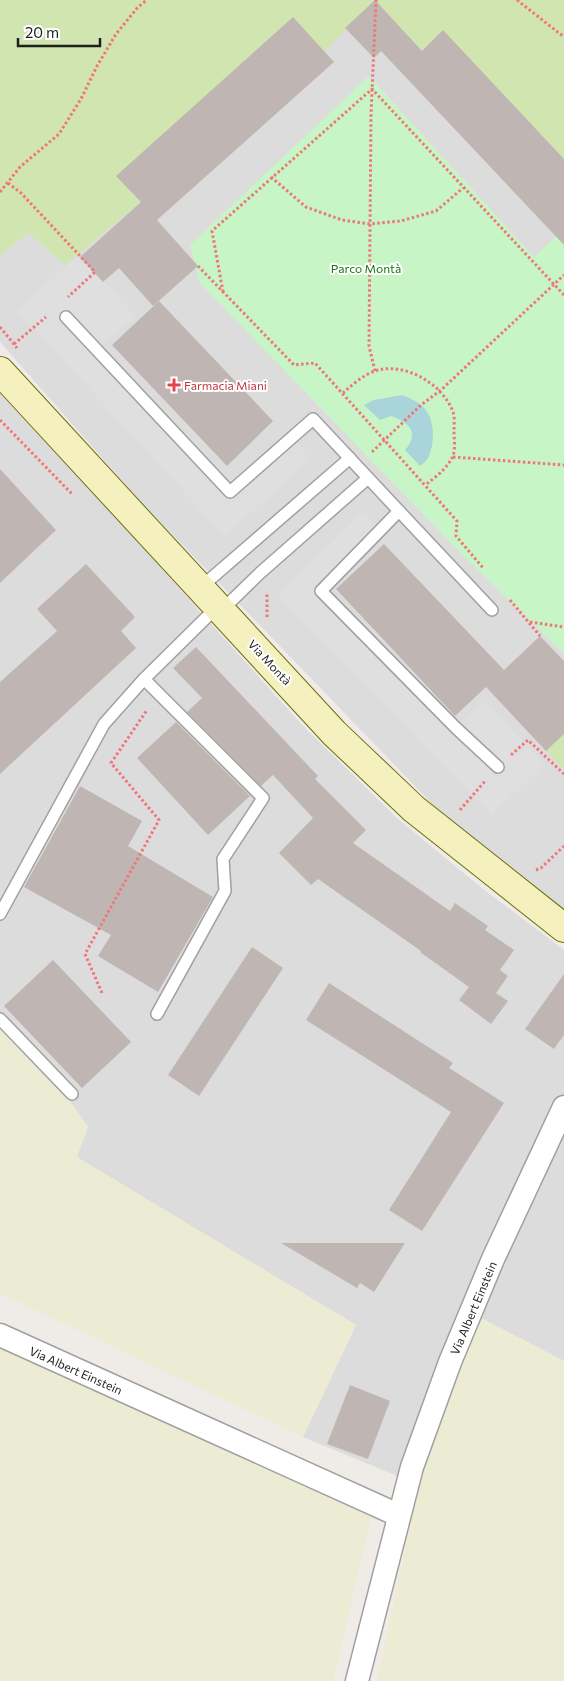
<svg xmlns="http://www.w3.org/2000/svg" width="564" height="1681" viewBox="0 0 564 1681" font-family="Commissioner,sans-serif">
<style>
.residential{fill:#dddcdc}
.farmland{fill:#ecebd3}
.grass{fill:#d1e5b0}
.park{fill:#c8f5c6}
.parking{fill:#dfdfdf}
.water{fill:#a9d4d9}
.building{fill:#bfb6b3}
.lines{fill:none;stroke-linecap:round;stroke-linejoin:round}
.service-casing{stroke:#a0a0a0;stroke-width:14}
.minor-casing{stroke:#a0a0a0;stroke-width:25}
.secondary-casing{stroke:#6e6d0d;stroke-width:30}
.path{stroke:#ef7679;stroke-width:3;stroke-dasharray:2.5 2.5;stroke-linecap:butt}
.service{stroke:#fff;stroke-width:11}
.minor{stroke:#fff;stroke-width:22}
.secondary{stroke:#f5f1be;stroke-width:28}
.health-dot{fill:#e0444e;stroke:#fff;stroke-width:2}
.labels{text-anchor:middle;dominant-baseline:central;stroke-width:4;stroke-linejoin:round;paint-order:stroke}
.park-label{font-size:12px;fill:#187614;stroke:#fff}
.health-label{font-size:12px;fill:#be3a42;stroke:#fff;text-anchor:start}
.street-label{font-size:12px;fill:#1f1f1f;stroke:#fff}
</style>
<rect width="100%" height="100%" fill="#efebe6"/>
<g class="residential">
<polygon points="0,0 564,0 564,912 441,813 140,501 0,342"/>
<polygon points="0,389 302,725 398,819 483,889 564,950 564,1361 479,1317 419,1485 303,1437 356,1325 76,1157 88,1127 72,1104 0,1027"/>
</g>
<g class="farmland">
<polygon points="0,1027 72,1104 88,1127 77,1157 356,1325 303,1437 0,1293"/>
<polygon points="479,1317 564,1361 564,1681 377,1681 419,1485"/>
<polygon points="0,1342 372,1513 333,1681 0,1681"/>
</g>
<g class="grass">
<polygon points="0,0 564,0 564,159 443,31 419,53 374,4 341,34 324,52 117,176 141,202 65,265 28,233 0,256"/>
<polygon points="564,734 564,770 546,751"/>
</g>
<polygon class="park" points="369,76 534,257 564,229 564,654 452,544 200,283 190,245"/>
<g class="parking">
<polygon points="79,254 136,317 97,349 229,492 293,437 310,459 225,536 18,311"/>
<polygon points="363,512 380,529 321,590 456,727 483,701 545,764 492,815 278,595"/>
</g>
<path class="water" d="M402,395c8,3 17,7 23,14 10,11 10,36 3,49 -2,3 -5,6 -8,8l-15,-16c15,-17 4,-28 -14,-34l-11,4 -16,-15 10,-5z"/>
<g class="building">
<polygon points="375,0 422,51 443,30 564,159 564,245 381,51 374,58 345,28"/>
<polygon points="293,17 334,62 157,220 198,266 153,306 119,268 103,282 80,257 141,202 116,176"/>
<polygon points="159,301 273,421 227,466 112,345"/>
<polygon points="0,469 56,530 0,583"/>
<polygon points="384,544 504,670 540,636 564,661 564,734 546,751 486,687 455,716 336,589"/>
<polygon points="86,564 135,617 121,631 136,648 0,774 0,682 57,631 37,609"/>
<polygon points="196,647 318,776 315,779 366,830 353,843 450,911 455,903 488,926 485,930 514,950 500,970 508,976 496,993 508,1001 491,1024 459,1000 469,987 420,952 421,951 318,879 311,885 279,853 313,818 273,775 261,786 187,712 202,698 173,668"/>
<polygon points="176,722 250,796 208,835 137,758"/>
<polygon points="80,786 142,821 128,846 213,897 158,992 98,956 111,935 24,887"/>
<polygon points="252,947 283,968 199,1096 168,1075"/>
<polygon points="53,960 131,1042 82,1088 4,1006"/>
<polygon points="564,974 564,1035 554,1049 525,1029"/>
<polygon points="329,983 453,1063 449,1068 504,1103 422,1231 389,1210 451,1112 306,1020"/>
<polygon points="281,1243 405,1243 374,1292 360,1283 357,1288"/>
<polygon points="350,1385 390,1401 368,1459 327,1444"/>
</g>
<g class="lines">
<defs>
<g id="service">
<polyline points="66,317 230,492 313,419 399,511 321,591 456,728 498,767"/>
<polyline points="399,511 492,610"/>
<polyline points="200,588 350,458"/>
<polyline points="222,610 260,573 368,478"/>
<polyline points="0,914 104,724 144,679"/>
<polyline points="157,1014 225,891 223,859 263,798 144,679 218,606"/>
<polyline points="0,1019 72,1094"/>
</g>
<g id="minor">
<polyline points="0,1335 398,1515"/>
<polyline points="357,1681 412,1467 450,1362 493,1259 564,1107"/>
</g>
<polyline id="secondary" points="0,371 334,733 414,809 564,928"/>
</defs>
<use href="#service" class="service-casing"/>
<use href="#minor" class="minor-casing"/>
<use href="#secondary" class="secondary-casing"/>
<g class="path">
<polyline points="517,0 564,37"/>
<polyline points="271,177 306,207 342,220 370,224 401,221 436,211 463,188"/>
<polyline points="8,183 21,193 95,272 68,297"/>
<polyline points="0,192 20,167 59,134 81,99 97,66 116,34 138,7 147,0"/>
<polyline points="198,266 294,365 315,363 457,521 456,536 484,569"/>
<polyline points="223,292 212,231 372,89 564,295"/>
<polyline points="0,327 17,348"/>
<polyline points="14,344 46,317"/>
<polyline points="375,371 369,346 371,114 376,0"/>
<path d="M343,393c9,-8 20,-18 32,-22 29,-10 68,13 78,41 2,5 1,13 1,19 0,8 2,20 -2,27 -6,11 -17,20 -27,27"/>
<polyline points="0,420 73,495"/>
<polyline points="372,452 421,405 441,390 564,275"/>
<polyline points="453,457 564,465"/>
<polyline points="510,600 540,636"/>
<polyline points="267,617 267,594"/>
<polyline points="530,622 564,627"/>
<polyline points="511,755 528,740 564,774"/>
<polyline points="460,810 486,780"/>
<polyline points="536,870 541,868 564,846"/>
<polyline points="102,993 85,954 159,820 111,763 147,710"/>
</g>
<use href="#service" class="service"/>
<use href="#minor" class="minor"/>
<use href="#secondary" class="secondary"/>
</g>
<path class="health-dot" d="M171.5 377.5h5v5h5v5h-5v5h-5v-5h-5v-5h5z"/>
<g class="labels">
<g class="park-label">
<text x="366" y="268">Parco Montà</text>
</g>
<g class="health-label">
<text x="184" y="385">Farmacia Miani</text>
</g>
<g class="street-label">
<text transform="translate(270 662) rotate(47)">Via Montà</text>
<text transform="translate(473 1308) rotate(-67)">Via Albert Einstein</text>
<text transform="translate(76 1370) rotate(24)">Via Albert Einstein</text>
</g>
</g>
<path d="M18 38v8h82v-8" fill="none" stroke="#1f1f1f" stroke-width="2.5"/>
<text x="25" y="38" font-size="15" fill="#1f1f1f" stroke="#ffffff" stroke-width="4" paint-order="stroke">20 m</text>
</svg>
